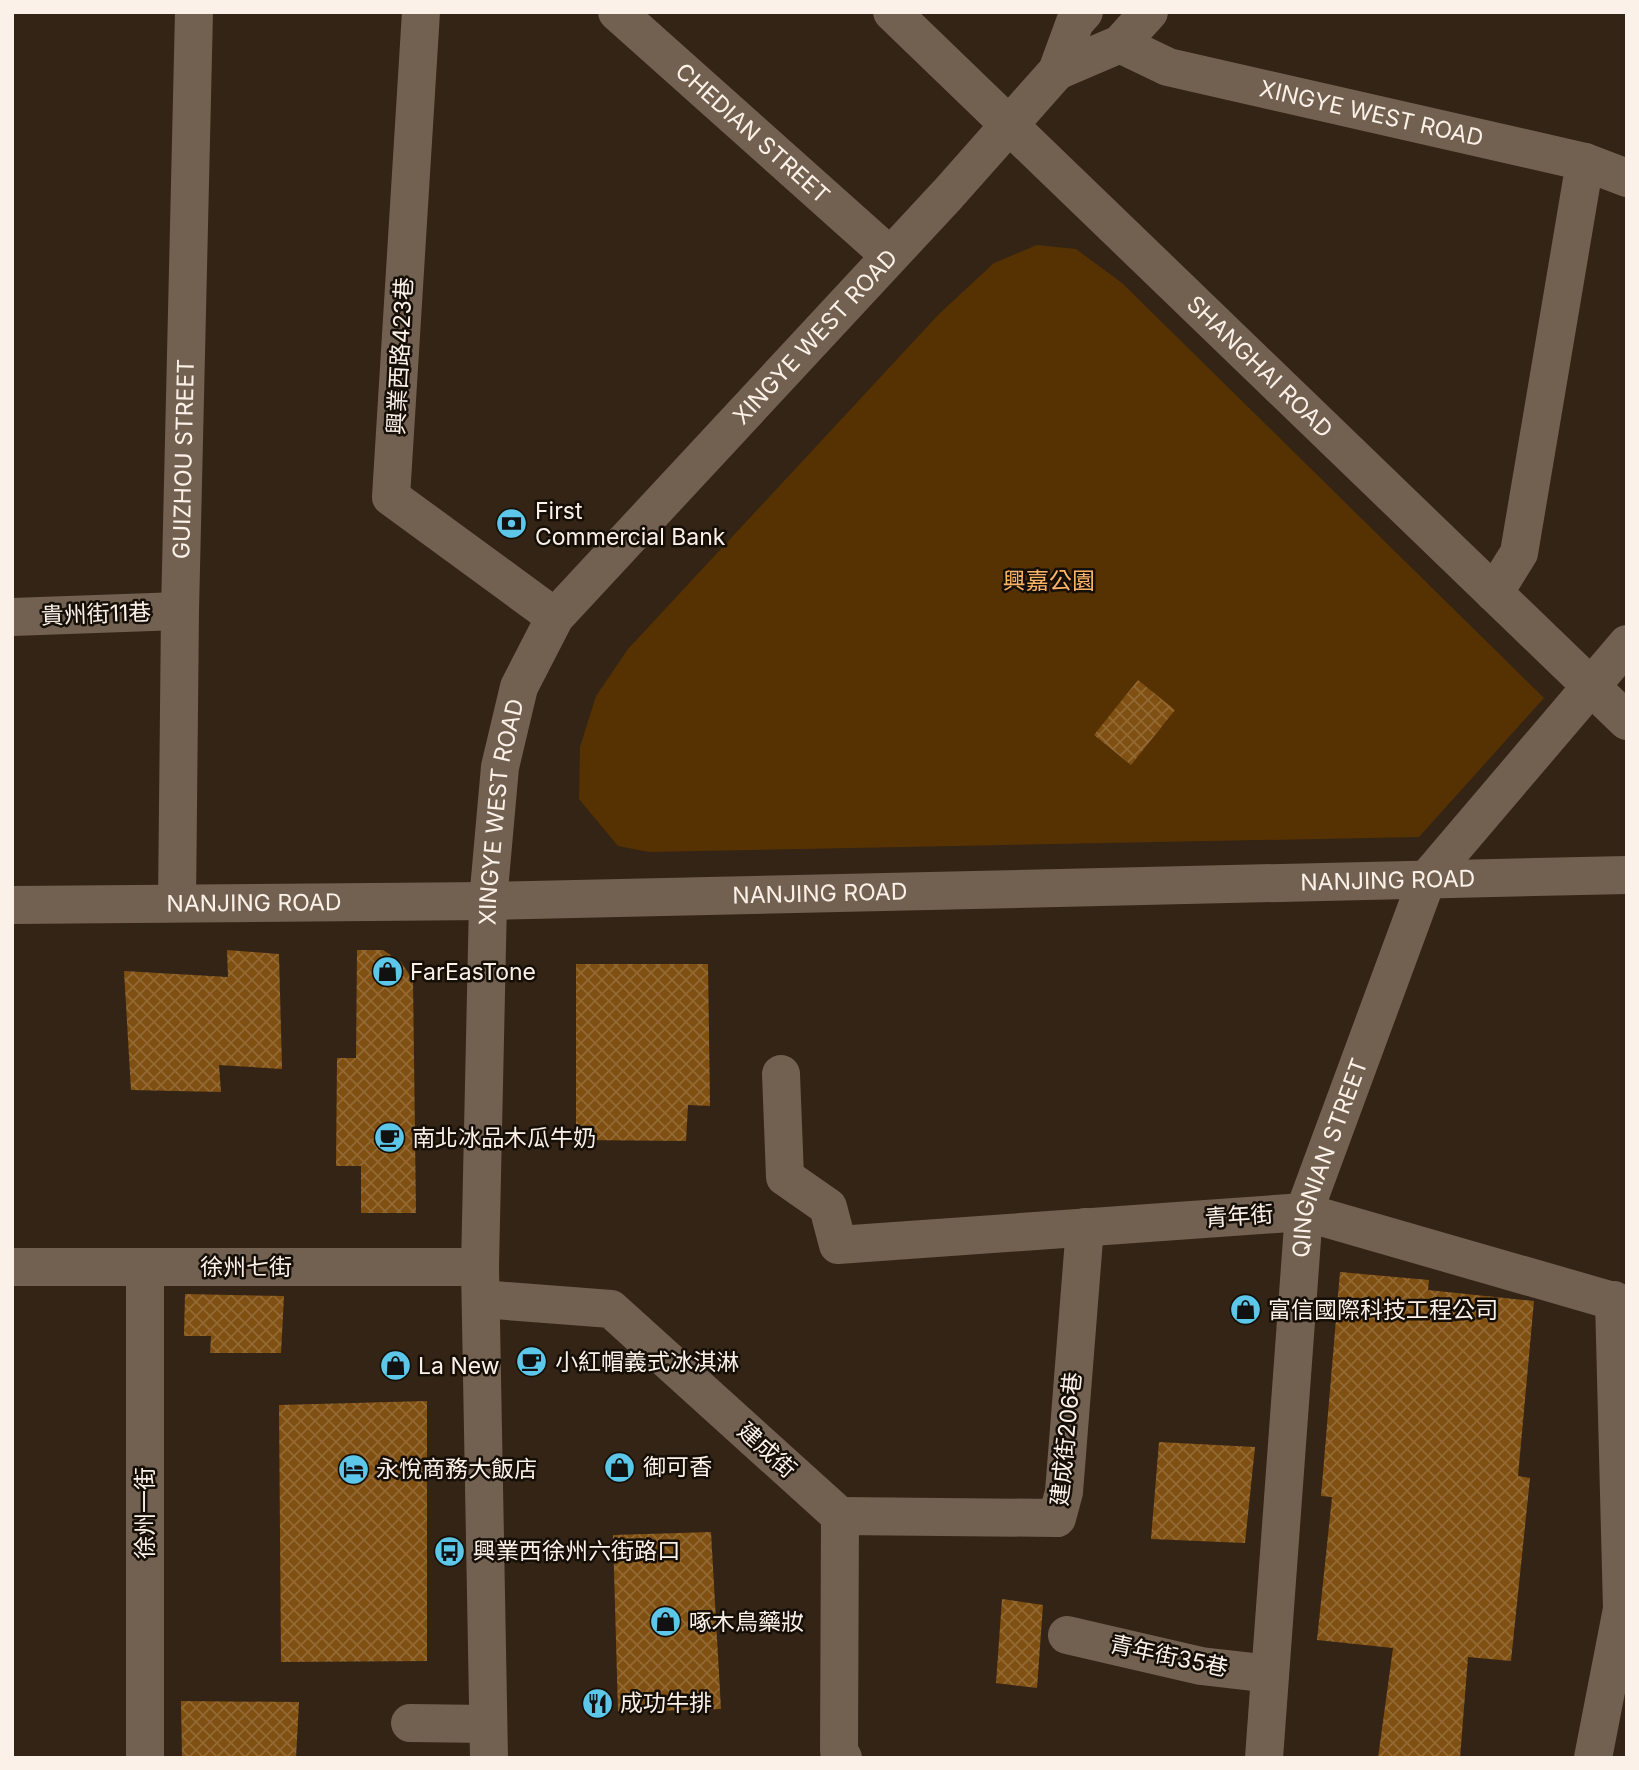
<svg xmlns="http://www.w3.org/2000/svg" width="1639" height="1770" viewBox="0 0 1639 1770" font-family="Inter,'Noto Sans TC',sans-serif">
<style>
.green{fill:#563202}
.building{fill:url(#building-cross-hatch)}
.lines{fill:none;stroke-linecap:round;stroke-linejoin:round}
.minor{stroke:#726150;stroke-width:38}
.labels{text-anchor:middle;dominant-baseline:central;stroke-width:5;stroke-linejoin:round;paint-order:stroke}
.street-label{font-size:23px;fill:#fcf1e8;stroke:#150f08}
.poi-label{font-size:23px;fill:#fcf1e8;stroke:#150f08;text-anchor:start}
.park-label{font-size:23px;fill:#feb467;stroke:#150f08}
</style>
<defs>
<pattern id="building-cross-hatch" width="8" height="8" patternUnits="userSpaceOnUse" patternTransform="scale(1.75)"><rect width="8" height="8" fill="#804f12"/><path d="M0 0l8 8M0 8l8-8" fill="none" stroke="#936934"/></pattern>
</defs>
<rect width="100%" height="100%" fill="#332415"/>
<polygon class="green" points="1037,245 1076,249 1122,283 1544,698 1419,837 649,852 618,846 579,799 580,747 596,696 628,649 939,314 994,263"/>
<g class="building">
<polygon points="1138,680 1175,710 1131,765 1094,735"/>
<polygon points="227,950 279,954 282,1069 219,1065 221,1092 131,1090 124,971 228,977"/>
<polygon points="357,950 383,950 401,962 413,980 416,1213 361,1213 361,1166 336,1166 337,1058 356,1058"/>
<polygon points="576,964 708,964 710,1106 688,1105 686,1141 576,1140"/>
<polygon points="1340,1272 1429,1280 1428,1290 1534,1301 1518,1476 1530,1478 1511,1661 1468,1657 1460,1758 1378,1758 1393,1648 1317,1640 1332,1497 1321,1496"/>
<polygon points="185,1294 284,1296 281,1353 210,1353 211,1336 184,1336"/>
<polygon points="427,1401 427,1661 281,1662 279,1405"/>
<polygon points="1159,1442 1255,1447 1245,1543 1151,1539"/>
<polygon points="711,1532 721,1709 618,1712 613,1535"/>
<polygon points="1002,1599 1043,1605 1037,1688 996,1683"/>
<polygon points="181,1701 299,1702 296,1758 182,1758"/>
</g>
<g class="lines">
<g class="minor">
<polyline points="421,12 391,497 555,617"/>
<path id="s1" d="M617,12l272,243"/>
<path id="s2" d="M892,12l735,709"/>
<path id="s3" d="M1120,44l48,23 417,95 42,16"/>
<polyline points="1057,71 1120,44 1149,12"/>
<polyline points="1494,593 1519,553 1585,162"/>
<polyline points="12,617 180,611"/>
<path id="s4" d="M177,903l3,-292 14,-599"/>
<path id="s5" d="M12,905l476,-4 1139,-26"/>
<polyline points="781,1074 785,1177 828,1207 838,1245 1304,1212 1627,1305"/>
<polyline points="12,1267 480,1267"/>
<polyline points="481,1299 611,1309 840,1516 839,1751 843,1758"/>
<polyline points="840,1516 1057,1518 1064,1492 1085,1227"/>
<polyline points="1067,1635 1201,1666 1270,1674"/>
<polyline points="410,1723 488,1724"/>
<polyline points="145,1758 145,1268"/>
<path id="s6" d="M489,1758l-9,-491 8,-366 12,-134 19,-80 36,-70 393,-423 109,-123 18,-49 9,-10"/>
<path id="s7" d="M1264,1758l40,-546 123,-333 200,-235"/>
<polyline points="1593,1758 1622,1609 1614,1300"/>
</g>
</g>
<defs>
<symbol id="bank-disc" viewBox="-11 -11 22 22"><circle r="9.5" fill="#5cc7e8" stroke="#150f08"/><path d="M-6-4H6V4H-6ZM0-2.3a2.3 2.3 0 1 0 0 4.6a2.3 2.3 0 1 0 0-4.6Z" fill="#111"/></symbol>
<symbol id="shop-disc" viewBox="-11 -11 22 22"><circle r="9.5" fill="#5cc7e8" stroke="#150f08"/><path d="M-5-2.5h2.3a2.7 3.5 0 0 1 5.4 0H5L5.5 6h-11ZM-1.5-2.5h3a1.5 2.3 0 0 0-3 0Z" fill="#111"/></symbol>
<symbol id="cafe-disc" viewBox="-11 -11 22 22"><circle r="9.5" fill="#5cc7e8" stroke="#150f08"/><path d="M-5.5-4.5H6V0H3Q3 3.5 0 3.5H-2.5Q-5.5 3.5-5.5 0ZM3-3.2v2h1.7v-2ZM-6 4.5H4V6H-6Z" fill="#111"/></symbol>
<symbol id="hotel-disc" viewBox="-11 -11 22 22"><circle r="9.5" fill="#5cc7e8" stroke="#150f08"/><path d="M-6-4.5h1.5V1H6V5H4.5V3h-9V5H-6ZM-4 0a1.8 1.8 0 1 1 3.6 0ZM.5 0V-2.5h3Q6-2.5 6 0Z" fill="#111"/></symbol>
<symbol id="bus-disc" viewBox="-11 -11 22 22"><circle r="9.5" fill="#5cc7e8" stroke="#150f08"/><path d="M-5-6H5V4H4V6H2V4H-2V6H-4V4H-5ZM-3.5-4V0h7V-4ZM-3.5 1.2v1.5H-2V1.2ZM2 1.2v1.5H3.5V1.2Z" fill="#111"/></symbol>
<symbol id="restaurant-disc" viewBox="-11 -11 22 22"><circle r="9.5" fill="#5cc7e8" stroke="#150f08"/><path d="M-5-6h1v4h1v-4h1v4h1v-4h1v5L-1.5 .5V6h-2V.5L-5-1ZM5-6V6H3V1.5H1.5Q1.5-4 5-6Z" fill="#111"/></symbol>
</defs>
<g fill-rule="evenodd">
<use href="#bank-disc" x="494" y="506" width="35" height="35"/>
<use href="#shop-disc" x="370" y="954" width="35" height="35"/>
<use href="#cafe-disc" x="372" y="1120" width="35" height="35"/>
<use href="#shop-disc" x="1228" y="1292" width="35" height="35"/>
<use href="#cafe-disc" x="514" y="1344" width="35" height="35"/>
<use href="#shop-disc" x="378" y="1348" width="35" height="35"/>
<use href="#shop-disc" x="602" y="1450" width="35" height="35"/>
<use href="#hotel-disc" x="336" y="1452" width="35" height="35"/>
<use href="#bus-disc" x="432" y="1534" width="35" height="35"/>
<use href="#shop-disc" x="648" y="1604" width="35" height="35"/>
<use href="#restaurant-disc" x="580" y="1686" width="35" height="35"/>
</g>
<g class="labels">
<g class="street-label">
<text stroke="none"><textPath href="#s3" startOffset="262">XINGYE WEST ROAD</textPath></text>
<text stroke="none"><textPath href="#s1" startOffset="182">CHEDIAN STREET</textPath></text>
<text stroke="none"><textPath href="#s6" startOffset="1535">XINGYE WEST ROAD</textPath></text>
<text transform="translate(400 356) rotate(-87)">興業西路423巷</text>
<text stroke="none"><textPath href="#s2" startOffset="511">SHANGHAI ROAD</textPath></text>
<text stroke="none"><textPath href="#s4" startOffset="444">GUIZHOU STREET</textPath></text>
<text transform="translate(96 614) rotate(-2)">貴州街11巷</text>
<text stroke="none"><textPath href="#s6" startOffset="947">XINGYE WEST ROAD</textPath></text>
<text stroke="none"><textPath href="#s5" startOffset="1376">NANJING ROAD</textPath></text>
<text stroke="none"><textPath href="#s5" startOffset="808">NANJING ROAD</textPath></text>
<text stroke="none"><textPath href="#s5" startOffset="242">NANJING ROAD</textPath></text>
<text stroke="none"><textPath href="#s7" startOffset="606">QINGNIAN STREET</textPath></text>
<text transform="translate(1239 1216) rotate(-4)">青年街</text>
<text x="246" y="1267">徐州七街</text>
<text transform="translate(1066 1439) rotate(-84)">建成街206巷</text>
<text transform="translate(767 1450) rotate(42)">建成街</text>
<text transform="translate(145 1513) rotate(-90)">徐州一街</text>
<text transform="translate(1169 1656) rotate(12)">青年街35巷</text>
</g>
<g class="poi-label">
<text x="535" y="511">First<tspan x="535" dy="26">Commercial Bank</tspan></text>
<text x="410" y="972">FarEasTone</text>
<text x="412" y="1138">南北冰品木瓜牛奶</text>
<text x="1268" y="1310">富信國際科技工程公司</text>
<text x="555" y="1362">小紅帽義式冰淇淋</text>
<text x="418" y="1366">La New</text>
<text x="643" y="1467">御可香</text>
<text x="376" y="1469">永悅商務大飯店</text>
<text x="473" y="1551">興業西徐州六街路口</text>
<text x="689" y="1622">啄木鳥藥妝</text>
<text x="620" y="1703">成功牛排</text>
</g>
<g class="park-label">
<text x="1049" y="581">興嘉公園</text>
</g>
</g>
<rect width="1639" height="1770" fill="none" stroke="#fcf1e8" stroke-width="28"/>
</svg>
